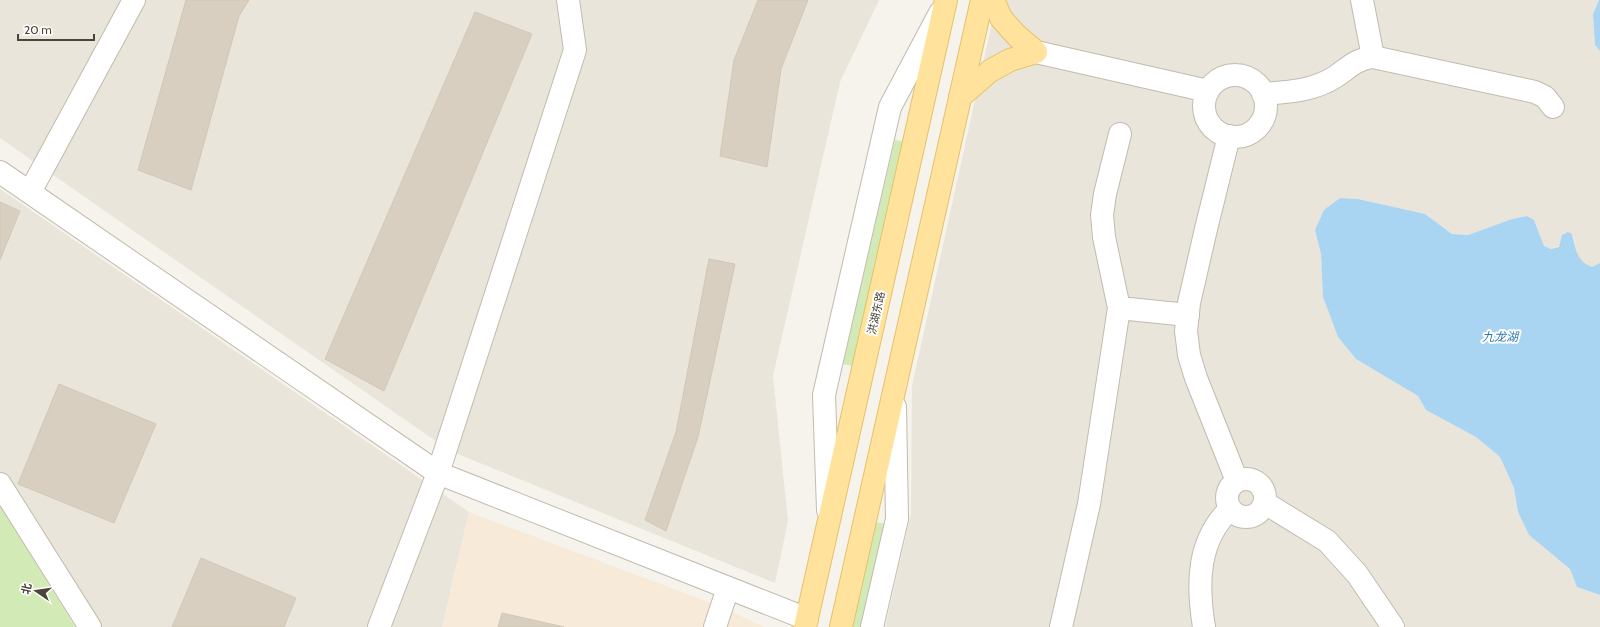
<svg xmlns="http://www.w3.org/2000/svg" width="1600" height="627" viewBox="0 0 1600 627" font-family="Cabin,'Noto Sans SC',sans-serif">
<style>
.residential{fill:#eae5da}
.commercial{fill:#f7ead8}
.green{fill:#d2eab5}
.water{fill:#a9d4f2}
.building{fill:#d8cfc1;stroke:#d3c7b4}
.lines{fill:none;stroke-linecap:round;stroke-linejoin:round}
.minor-casing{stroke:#c2bbae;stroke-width:24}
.major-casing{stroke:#e6c16a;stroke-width:24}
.minor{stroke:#fff;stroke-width:22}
.major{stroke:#ffe39c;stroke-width:22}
.labels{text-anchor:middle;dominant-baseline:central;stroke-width:4;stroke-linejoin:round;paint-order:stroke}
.street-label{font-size:11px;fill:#4b4439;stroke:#fff}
.water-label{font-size:12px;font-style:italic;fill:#2e7ab2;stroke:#fff}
</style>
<rect width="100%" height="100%" fill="#f6f3ec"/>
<g class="residential">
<polygon points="0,0 879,0 840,82 773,376 788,521 775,583 450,451 0,138"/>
<polygon points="997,0 1599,0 1593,14 1595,45 1600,51 1600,263 1592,267 1583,264 1577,254 1573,235 1562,235 1559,246 1550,249 1544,246 1534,220 1527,216 1512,219 1468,235 1452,234 1425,214 1358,199 1341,198 1315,230 1321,254 1323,297 1338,337 1356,359 1418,396 1426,410 1476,437 1500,457 1514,488 1518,512 1529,535 1570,569 1577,587 1600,595 1600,627 885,627 911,514 912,386"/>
<polygon points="0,189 469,512 442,627 75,627 0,505"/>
</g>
<polygon class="commercial" points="469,512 722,607 764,627 442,627"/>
<g class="green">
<polygon points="895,140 905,142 853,366 843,364"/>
<polygon points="0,505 75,627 0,627"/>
<polygon points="876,522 886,524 862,627 852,627"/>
</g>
<g class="water">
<polygon points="1599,0 1600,0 1600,51 1595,45 1593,14"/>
<path d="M1340,198l18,1 67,15 27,20 16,1 44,-16 15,-3 7,4 10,26 7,3 8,-2 3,-12 6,-3 4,2c4,15 4,27 20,33l8,-4v332l-23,-8 -7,-18 -41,-34 -11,-23 -4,-24 -14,-31 -24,-20 -50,-27 -8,-14 -62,-37 -18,-22 -15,-40 -2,-43 -6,-24 9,-20z"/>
</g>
<g class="building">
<polygon points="186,0 249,0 239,16 191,190 138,170"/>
<polygon points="758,0 808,0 781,69 767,167 720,156 734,60"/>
<polygon points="475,12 532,34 384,391 325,359"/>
<polygon points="0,202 20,211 0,260"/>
<polygon points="709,259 735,264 698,437 666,531 645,520 676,432"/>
<polygon points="59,384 156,424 114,523 18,484"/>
<polygon points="201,558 296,598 284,627 172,627"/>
<polygon points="502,613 564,627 498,627"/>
</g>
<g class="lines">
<defs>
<g id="minor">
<polyline points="1362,0 1373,57"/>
<polyline points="1036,52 1208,91"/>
<circle cx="1235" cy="106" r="31"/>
<path d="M1263,94c25,-2 50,-3 72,-17 15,-10 19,-17 38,-20l162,35 10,5 8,10"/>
<polyline points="1229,136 1206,229 1189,303 1186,331 1189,355 1196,378 1237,481"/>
<polyline points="0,172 438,473 807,619"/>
<polyline points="30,192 134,0"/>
<polyline points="1119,308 1188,315"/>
<circle cx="1246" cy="498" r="19"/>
<polyline points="0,484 90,627"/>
<polyline points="1265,503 1327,541 1357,574 1393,627"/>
<polyline points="828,510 824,395 890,107 940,13"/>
<polyline points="379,627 438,473 575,50 568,0"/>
<polyline points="715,627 728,588"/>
<polyline points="872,627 897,519 895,407"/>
<polyline points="1061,627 1089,504 1119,308 1104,237 1102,215 1105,194 1120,134"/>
<path d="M1204,627c-7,-43 -7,-86 26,-118"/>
</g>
<g id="major">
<polyline points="960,97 990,71 1010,60 1036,52 1016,35 1001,18 993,0"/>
<polyline points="805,627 946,0"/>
<polyline points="841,627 982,0"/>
</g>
</defs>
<use href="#minor" class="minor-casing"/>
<use href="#major" class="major-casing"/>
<use href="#minor" class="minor"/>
<use href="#major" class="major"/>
</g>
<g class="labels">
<g class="street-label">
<text transform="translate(876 313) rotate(-77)">洪湖东路</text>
</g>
<g class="water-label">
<text x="1500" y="336">九龙湖</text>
</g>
</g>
<g transform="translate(36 591) rotate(283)" stroke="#ffffff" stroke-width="3" paint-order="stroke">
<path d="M0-3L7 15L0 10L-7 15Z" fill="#4b4439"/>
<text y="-6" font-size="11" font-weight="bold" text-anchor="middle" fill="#4b4439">北</text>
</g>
<path d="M18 34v6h76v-6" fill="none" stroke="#4b4439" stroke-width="2"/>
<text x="24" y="34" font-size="12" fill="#4b4439" stroke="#ffffff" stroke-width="3" paint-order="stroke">20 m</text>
</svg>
